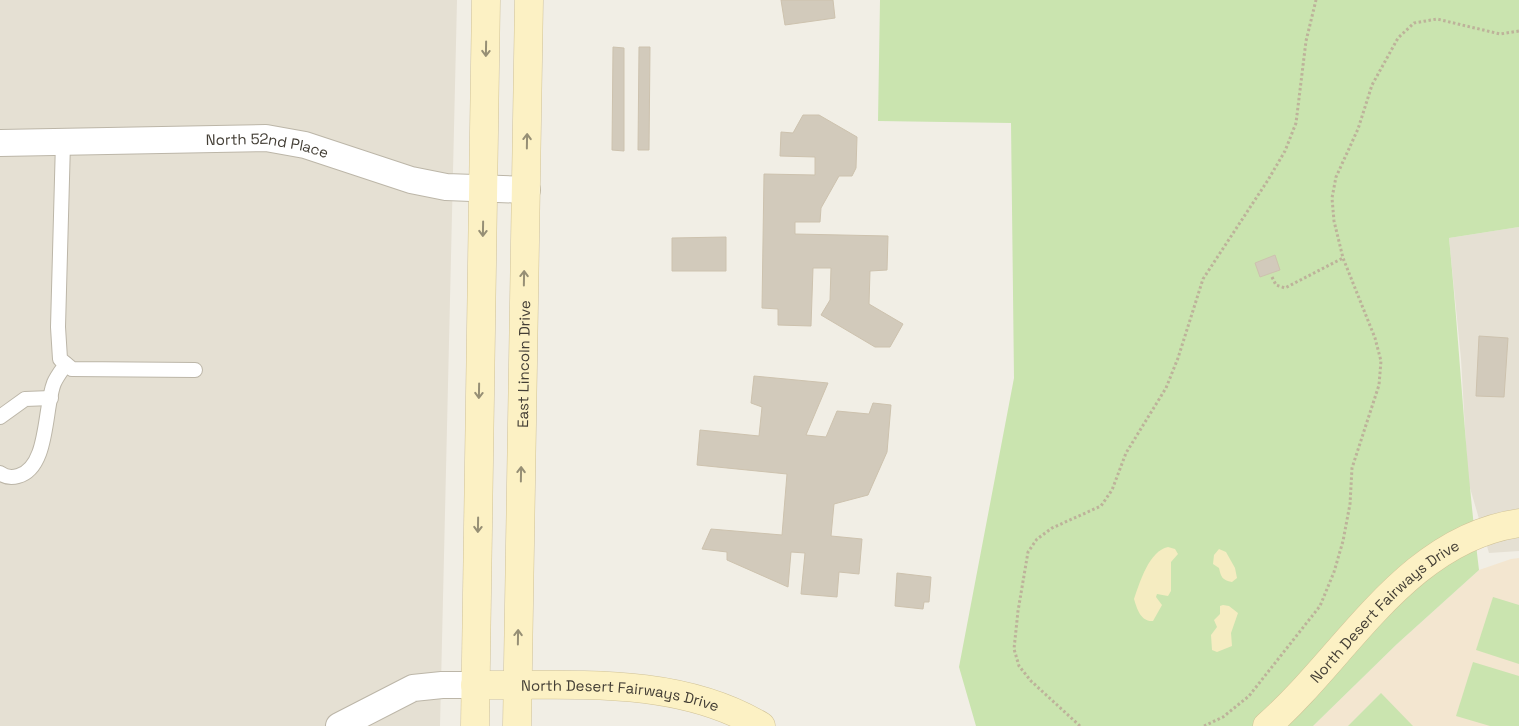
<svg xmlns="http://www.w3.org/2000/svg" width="1519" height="726" viewBox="0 0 1519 726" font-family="'Space Grotesk',sans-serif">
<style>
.residential{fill:#e5e0d3}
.commercial{fill:#f3e6d0}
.green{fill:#cae4af}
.sand{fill:#f5ecc1}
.building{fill:#d2cabb;stroke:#cdc2ae}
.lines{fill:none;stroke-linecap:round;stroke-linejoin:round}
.lane-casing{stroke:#bcb6a8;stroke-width:16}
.street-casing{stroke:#bcb6a8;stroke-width:28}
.secondary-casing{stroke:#d0c297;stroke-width:29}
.path{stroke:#bdb29a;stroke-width:3;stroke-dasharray:2.5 2.5;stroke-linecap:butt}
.lane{stroke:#fff;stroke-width:14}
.street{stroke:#fff;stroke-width:26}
.secondary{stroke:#fcf1c4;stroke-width:28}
.oneway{stroke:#968f75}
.labels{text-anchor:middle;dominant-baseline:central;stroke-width:5;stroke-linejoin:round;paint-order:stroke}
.street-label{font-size:15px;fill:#433e35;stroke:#fff}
</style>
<rect width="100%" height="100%" fill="#f1eee5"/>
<g class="residential">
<polygon points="0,0 457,0 440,726 0,726"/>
<polygon points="1519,227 1519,551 1489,553 1468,481 1461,359 1449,238"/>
</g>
<polygon class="commercial" points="1519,558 1519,726 1313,726 1397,644 1479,570 1511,559"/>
<g class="green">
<path d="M880,0h639v227l-70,11c11,111 16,221 30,332l-82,74 -84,82h-337l-17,-59 55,-289 -3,-255 -133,-2z"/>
<polygon points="1493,597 1519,605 1519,664 1476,650"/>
<polygon points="1473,662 1519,676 1519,726 1490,726 1456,716"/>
<polygon points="1381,693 1413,726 1348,726"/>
</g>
<g class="sand">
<path d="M1168,547l7,2 3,5 -7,8v29l-3,5 -11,-2 -1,3 6,8 -9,16c-12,1 -16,-12 -19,-22 6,-17 15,-48 34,-52z"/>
<path d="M1219,549l7,3 9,16 2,10 -5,4c-10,-2 -11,-5 -13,-14l-6,-4 1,-9z"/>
<polygon points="1223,605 1229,606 1238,613 1231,633 1232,646 1217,652 1212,650 1211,635 1217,627 1214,620 1220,614 1220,606"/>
</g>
<g class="building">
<polygon points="781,0 833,0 835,18 785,25"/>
<polygon points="613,47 624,48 624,151 612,150"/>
<polygon points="639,47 650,47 649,150 638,150"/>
<polygon points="803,115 819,115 857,137 856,168 852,176 839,176 821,208 820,222 795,222 795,234 888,236 887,270 870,271 869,304 903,324 890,347 875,347 821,315 830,300 831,268 813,268 811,326 778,325 778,309 762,308 764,174 815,175 815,157 780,156 781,132 793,133"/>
<polygon points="726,237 726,271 672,271 672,238"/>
<polygon points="1275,255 1280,270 1260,277 1255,263"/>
<polygon points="1479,336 1508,338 1504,397 1476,396"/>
<polygon points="754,376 828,383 806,435 826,437 837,411 869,414 873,403 891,405 887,452 868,495 834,504 831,536 862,539 859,574 839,572 837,597 801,594 805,553 791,552 788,587 727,560 727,552 702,549 711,529 782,535 787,474 697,465 700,430 759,436 762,407 751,403"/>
<polygon points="897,573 931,577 929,602 924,602 923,609 895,606"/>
</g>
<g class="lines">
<defs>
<g id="lane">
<polyline points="63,142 58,327 60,359 72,369 195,370"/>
<polyline points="0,417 25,399 51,398"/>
<path d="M0,473c5,4 11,5 18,3 31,-8 26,-68 36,-93 3,-7 8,-13 12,-19"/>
</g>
<g id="street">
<path id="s1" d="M0,143l266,-5 39,7 106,35 35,7 81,3"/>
<polyline points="339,726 413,688 442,685 475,685"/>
</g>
<g id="secondary">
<path id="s2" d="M475,685c95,1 201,-10 286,41"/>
<polyline points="475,726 486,0"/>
<path id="s3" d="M517,726l12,-726"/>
<path id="s4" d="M1267,726c79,-69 139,-187 252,-203"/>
</g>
</defs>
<use href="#lane" class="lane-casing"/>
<use href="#street" class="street-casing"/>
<use href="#secondary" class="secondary-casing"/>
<g class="path">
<polyline points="1272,277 1276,285 1285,288 1343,258"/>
<polyline points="1080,726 1031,681 1019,666 1014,649 1018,611 1028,552 1037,539 1052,528 1101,506 1112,490 1126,453 1166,388 1178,358 1203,279 1268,180 1285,151 1296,123 1306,41 1316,0"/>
<polyline points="1204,726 1223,717 1249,696 1320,606 1334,572 1343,541 1350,504 1352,468 1379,385 1381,361 1375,338 1343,258 1334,221 1332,198 1336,177 1358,129 1372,85 1398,38 1414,23 1437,19 1500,34 1519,31"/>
</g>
<use href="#lane" class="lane"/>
<use href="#street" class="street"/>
<use href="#secondary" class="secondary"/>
</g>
<defs><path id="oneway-shaft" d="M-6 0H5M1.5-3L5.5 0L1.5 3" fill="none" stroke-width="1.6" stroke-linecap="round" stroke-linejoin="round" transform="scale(1.25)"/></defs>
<g class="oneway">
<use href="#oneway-shaft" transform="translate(486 49) rotate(91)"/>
<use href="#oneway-shaft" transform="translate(527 141) rotate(-89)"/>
<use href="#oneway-shaft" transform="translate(483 229) rotate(91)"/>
<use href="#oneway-shaft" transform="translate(524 278) rotate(-89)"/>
<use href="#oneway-shaft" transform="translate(479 391) rotate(91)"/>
<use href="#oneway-shaft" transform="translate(521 474) rotate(-89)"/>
<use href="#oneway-shaft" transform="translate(478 525) rotate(91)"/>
<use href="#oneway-shaft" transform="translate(518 637) rotate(-89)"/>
</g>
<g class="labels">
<g class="street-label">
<text stroke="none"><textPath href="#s1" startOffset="268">North 52nd Place</textPath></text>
<text stroke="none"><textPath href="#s3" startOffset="362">East Lincoln Drive</textPath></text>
<text stroke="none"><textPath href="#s4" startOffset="165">North Desert Fairways Drive</textPath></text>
<text stroke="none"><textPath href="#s2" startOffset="146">North Desert Fairways Drive</textPath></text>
</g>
</g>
</svg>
